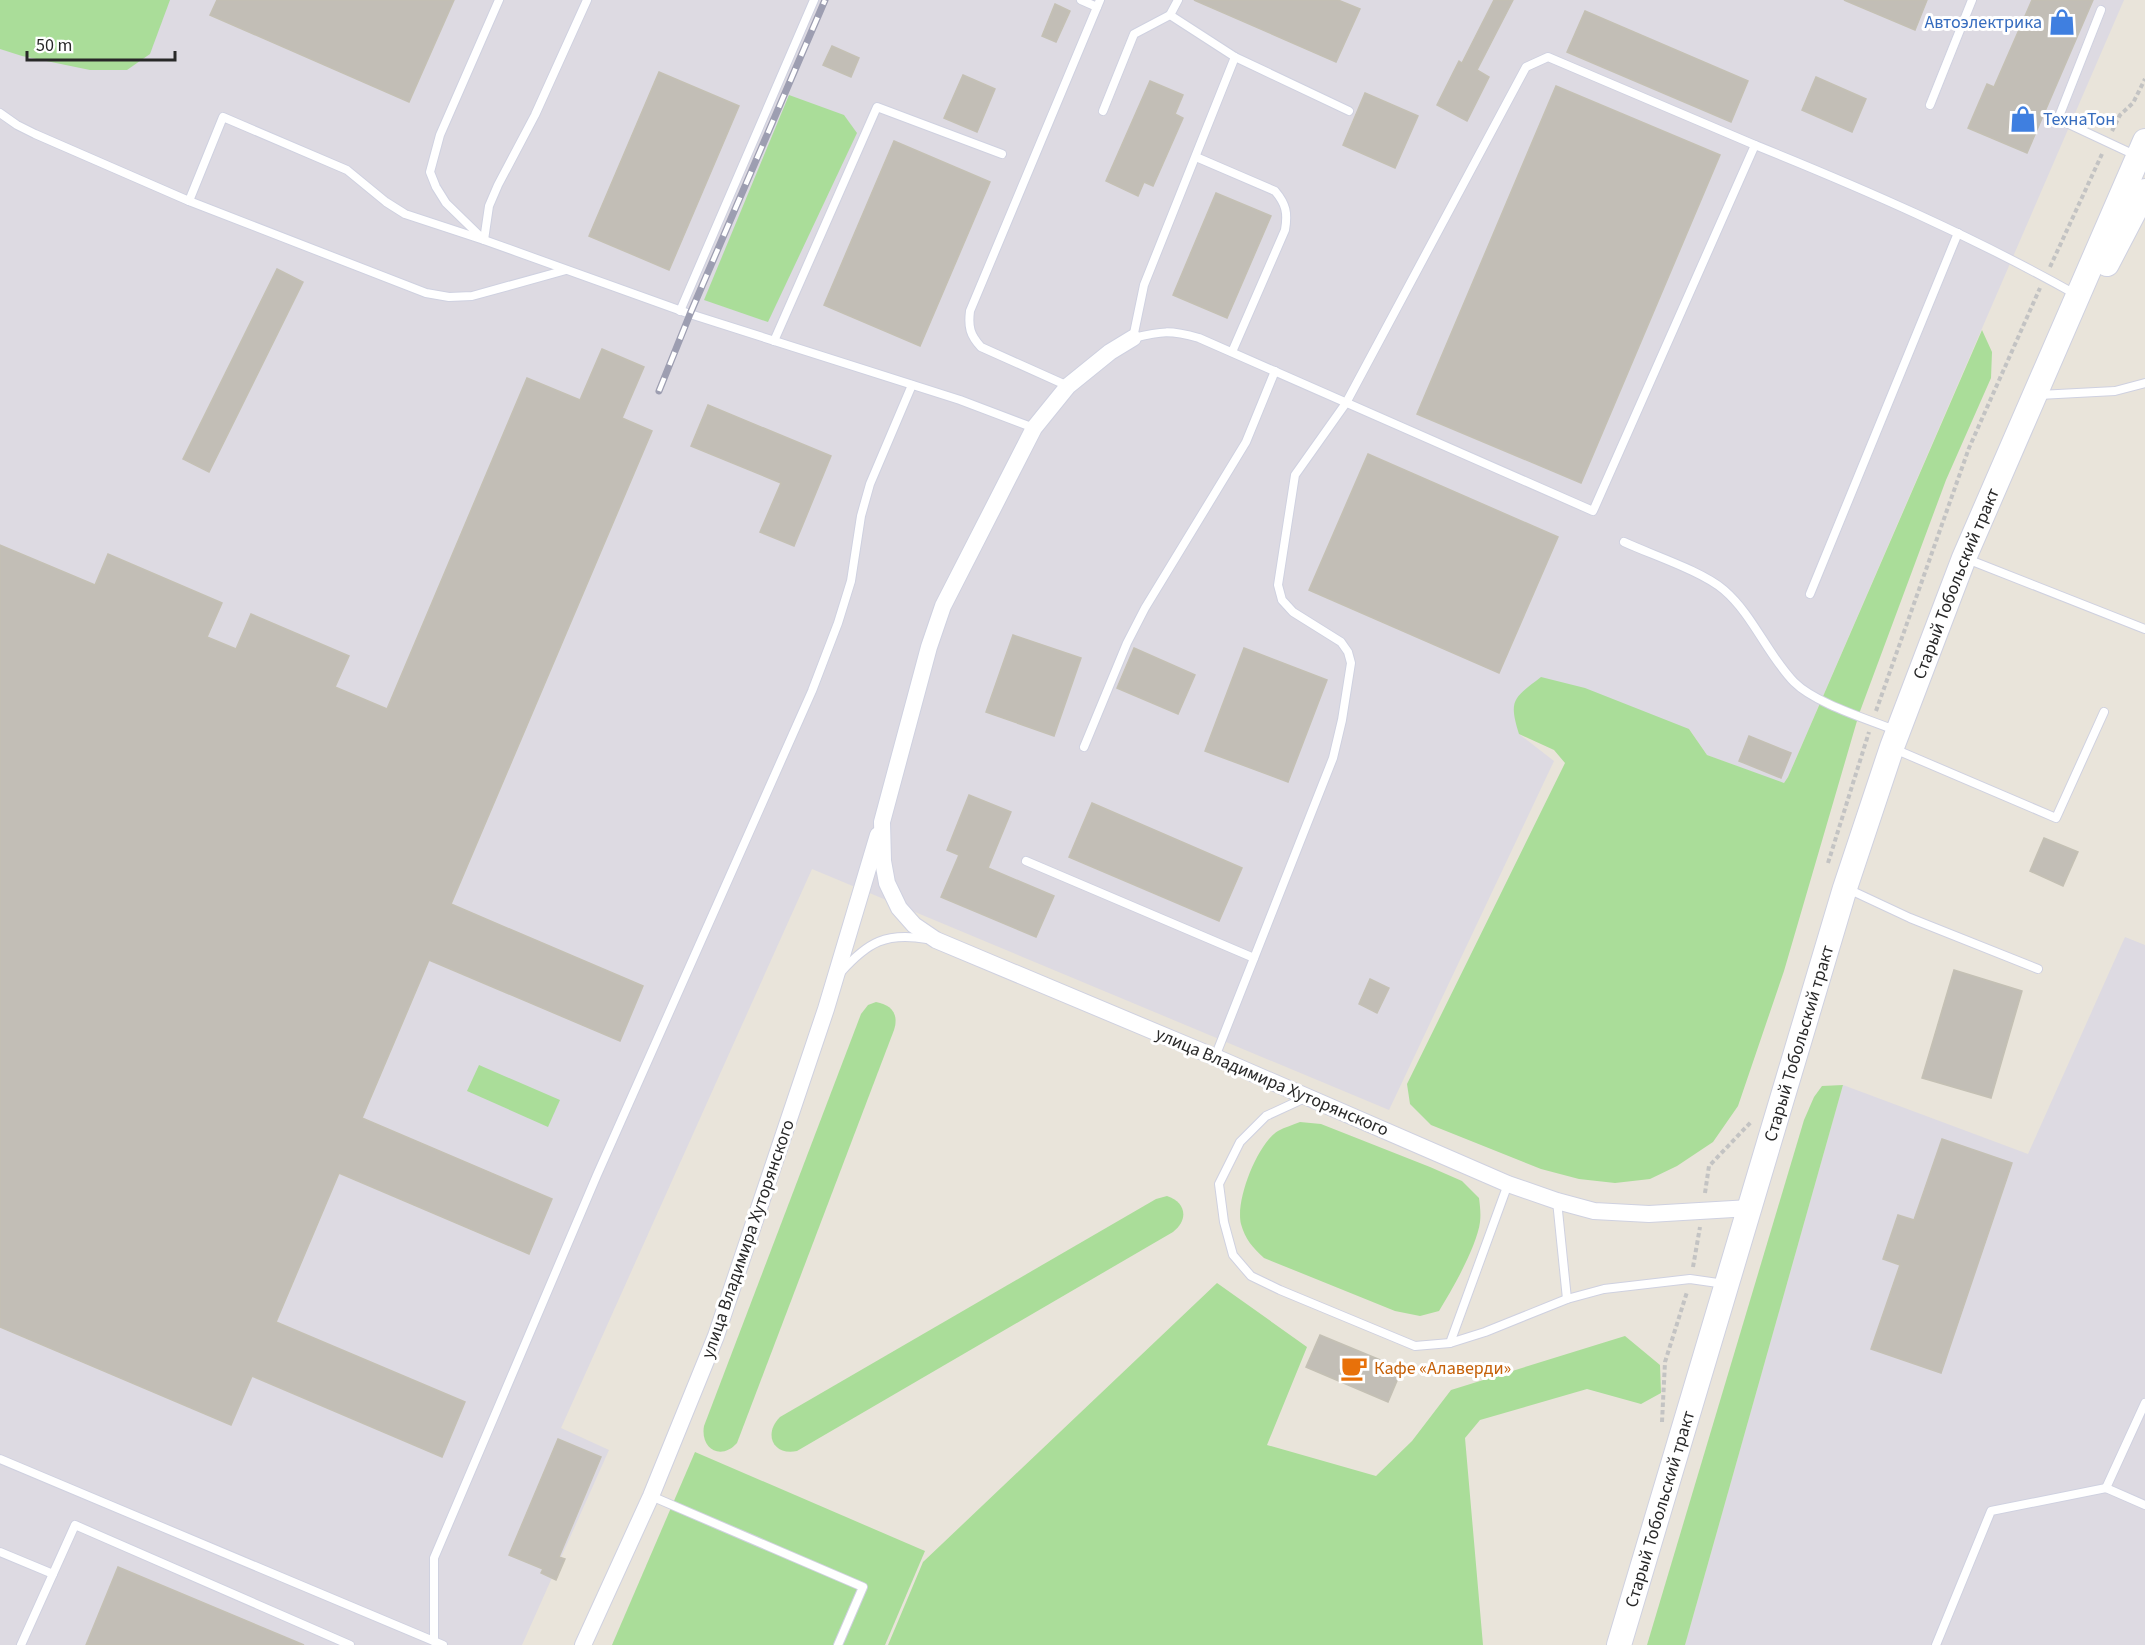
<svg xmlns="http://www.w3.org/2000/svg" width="2145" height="1645" viewBox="0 0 2145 1645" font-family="'Source Sans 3',sans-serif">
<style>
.industrial{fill:#dddae2}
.green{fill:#ad9}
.building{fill:#c2beb6;stroke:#c4c0b4;stroke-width:1.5}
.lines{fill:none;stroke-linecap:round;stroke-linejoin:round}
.lane-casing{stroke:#cfd1e0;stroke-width:10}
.street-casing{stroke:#cfd1e0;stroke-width:18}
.secondary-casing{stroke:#cfd1e0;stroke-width:26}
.path{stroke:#c3c3c3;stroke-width:4;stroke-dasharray:4.5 3;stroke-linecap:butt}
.lane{stroke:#fff;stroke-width:8}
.street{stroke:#fff;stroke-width:16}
.secondary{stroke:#fff;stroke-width:24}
.rail-casing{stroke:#9d9eb1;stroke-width:7}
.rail{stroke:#fff;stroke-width:4.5;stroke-dasharray:14;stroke-linecap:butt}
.labels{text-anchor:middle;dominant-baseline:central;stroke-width:6;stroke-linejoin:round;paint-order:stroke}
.shop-label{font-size:18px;fill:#366cbe;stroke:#fff;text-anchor:end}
.street-label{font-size:18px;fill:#282828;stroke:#fff}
.food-label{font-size:18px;fill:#c56008;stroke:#fff;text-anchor:start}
</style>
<rect width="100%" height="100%" fill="#e9e4da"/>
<g class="industrial">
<polygon points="0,0 2124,0 1788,777 1784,783 1779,782 1707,755 1689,729 1519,734 1554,761 1389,1110 812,869 561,1428 609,1450 522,1645 0,1645"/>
<polygon points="2125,937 2145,945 2145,1645 1685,1645 1843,1085 2028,1154"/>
</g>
<g class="green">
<polygon points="0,0 170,0 150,54 127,70 90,70 22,56 0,49"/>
<polygon points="789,95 844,115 857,133 768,322 704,300"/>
<path d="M1982,330l10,22 -1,26 -45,102 -87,234 -75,257 -46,135 -25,36 -36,24 -27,13 -35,4 -36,-4 -38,-10 -110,-44 -21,-21 -3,-20 158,-321 -11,-13 -35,-16c-11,-35 -5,-36 22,-57l44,11 104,41 18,26 77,28 4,-6z"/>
<path d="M876,1002c16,3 23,12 18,28l-157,413c-16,18 -37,6 -33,-17l157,-412 7,-9z"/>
<polygon points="479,1065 560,1100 548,1127 467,1091"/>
<polygon points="1843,1085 1685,1645 1647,1645 1804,1120 1814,1097 1822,1086"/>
<path d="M1300,1122l21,2 109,43 32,14 17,17c1,8 2,16 1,24 -3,24 -28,68 -41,89l-19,5 -25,-5 -131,-53c-11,-10 -19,-19 -23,-34 -6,-24 17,-81 37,-93 7,-4 15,-6 22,-9z"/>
<path d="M1167,1196c19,6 22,24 6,36l-376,219c-24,5 -34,-17 -17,-34l376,-218z"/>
<polygon points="1217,1283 1307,1347 1267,1445 1376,1476 1412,1441 1451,1390 1625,1336 1660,1365 1661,1393 1641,1404 1587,1389 1480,1420 1465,1438 1483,1645 888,1645 923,1562"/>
<polygon points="695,1452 925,1551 885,1645 612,1645"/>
</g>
<g class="building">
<polygon points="217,0 454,0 409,102 210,15"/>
<polygon points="1194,0 1338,0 1360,9 1336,62"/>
<polygon points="1494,0 1513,0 1477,70 1489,77 1467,121 1437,105 1459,61 1462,63"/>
<polygon points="1844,0 1927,0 1915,30"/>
<polygon points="2032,0 2093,0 2027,153 1968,128 1987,84 1994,87"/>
<polygon points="1055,4 1070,11 1056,42 1042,36"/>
<polygon points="1585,11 1748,81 1731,122 1567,52"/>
<polygon points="832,46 859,58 851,77 823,65"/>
<polygon points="659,72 739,106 669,270 589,236"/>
<polygon points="963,75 995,89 977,132 944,118"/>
<polygon points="1816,77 1866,99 1852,132 1802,110"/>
<polygon points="1150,81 1183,95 1175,114 1183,118 1153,186 1144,182 1138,196 1106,181"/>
<polygon points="1556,86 1720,155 1581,483 1417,414"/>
<polygon points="1365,93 1418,116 1395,168 1343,145"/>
<polygon points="894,141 990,182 920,346 824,305"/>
<polygon points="1216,193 1271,216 1227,318 1173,295"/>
<polygon points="277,269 303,282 209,472 183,459"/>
<polygon points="602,349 644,367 622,418 652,431 451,904 643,986 620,1041 429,960 362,1118 552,1199 529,1254 339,1173 276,1322 465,1402 442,1457 252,1376 231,1425 0,1327 0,545 95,585 108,554 222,603 207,637 236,649 251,614 349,656 335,687 387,709 527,378 580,400"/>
<polygon points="708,405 831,456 794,546 760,532 781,483 691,446"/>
<polygon points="1368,454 1558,537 1499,673 1309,590"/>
<polygon points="1013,635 1081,658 1054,736 986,712"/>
<polygon points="1134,648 1195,675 1178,714 1117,688"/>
<polygon points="1244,648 1327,680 1288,782 1205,751"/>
<polygon points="1749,736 1791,753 1781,778 1739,761"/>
<polygon points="969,795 1011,812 988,868 1054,896 1036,937 941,897 959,855 947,850"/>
<polygon points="1092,803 1242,868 1219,921 1069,857"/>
<polygon points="2044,838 2078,852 2063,886 2030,871"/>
<polygon points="1954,970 2022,991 1991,1098 1922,1078"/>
<polygon points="1370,979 1389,988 1377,1013 1359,1004"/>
<polygon points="1942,1139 2012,1163 1941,1373 1871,1349 1900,1265 1883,1259 1898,1215 1914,1220"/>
<polygon points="1320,1335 1402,1369 1388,1402 1306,1367"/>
<polygon points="558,1439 601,1457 559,1557 565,1559 556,1580 541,1573 543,1569 509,1555"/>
<polygon points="118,1567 304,1645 86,1645"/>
</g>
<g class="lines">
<defs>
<g id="lane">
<polyline points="499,0 440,135 430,172 436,187 446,203 484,240 690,314 960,400 1034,428"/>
<polyline points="1081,0 1097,7"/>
<polyline points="1178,0 1170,15 1235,57"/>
<polyline points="2101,10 2058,119 2137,156"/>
<polyline points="1930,105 1972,0"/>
<polyline points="1103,111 1134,34 1170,15"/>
<polyline points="0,113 17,125 35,134 189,201 426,293 449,297 472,296 566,270"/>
<path d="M1755,145c109,44 217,91 320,149"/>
<path d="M1196,157l79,34c11,13 13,22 10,39l-53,122"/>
<polyline points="189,201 223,117 347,170 386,202 405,214 484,240 489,206 498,185 535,115 587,0"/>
<polyline points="680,311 814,0"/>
<polyline points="774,341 877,107 1002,154"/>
<path d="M1068,386l-87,-39c-11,-12 -13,-20 -11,-36l130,-311"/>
<polyline points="2039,395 2115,391 2145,383"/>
<path d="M1624,542c28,13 78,29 100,48 29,25 43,64 70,92 22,22 74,37 103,49"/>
<polyline points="1967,559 2145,629"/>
<polyline points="1810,594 1958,233"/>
<polyline points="1084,747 1127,643 1145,608 1246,442 1275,371"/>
<polyline points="1892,748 2056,818 2104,712"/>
<polyline points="1026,861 1254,958"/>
<polyline points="1848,889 1910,918 2038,969"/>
<path d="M841,972c27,-30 45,-40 86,-33"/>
<path d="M1215,1057l118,-299 9,-38 9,-57 -3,-11 -7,-10 -48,-30 -11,-12 -4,-15 17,-110 51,-72 180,-336 22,-10 207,88 -162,366 -394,-173c-29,-8 -37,-7 -66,0l11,-53 91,-228 114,54"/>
<polyline points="1307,1097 1266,1116 1240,1142 1219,1184 1224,1222 1233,1255 1251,1276 1280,1290 1415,1346 1450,1343 1485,1332 1567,1299 1604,1289 1690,1279 1725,1284"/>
<polyline points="1557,1201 1567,1299"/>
<polyline points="1450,1343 1508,1184"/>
<polyline points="0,1459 443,1645"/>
<polyline points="2106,1488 2145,1403"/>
<polyline points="651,1496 863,1587 838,1645"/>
<polyline points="0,1552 53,1574"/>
<polyline points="434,1641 434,1558 597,1175 812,691 838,623 851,581 861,516 870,484 912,385"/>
<polyline points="21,1645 75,1525 350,1645"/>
<polyline points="1936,1645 1991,1511 2106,1488 2145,1505"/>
</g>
<g id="street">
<polyline points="1133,338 1110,352 1068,386 1034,428 943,606 929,647 882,822 883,861 887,883 899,908 914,925 936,940 1215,1057 1508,1184 1557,1201 1594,1211 1649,1214 1750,1208"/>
<polyline points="583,1645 651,1496 716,1336 826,1009 878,835"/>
</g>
<g id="secondary">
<polyline points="2107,264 2145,191"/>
<path id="s1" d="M1619,1645l226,-757 47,-141 72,-189 181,-417"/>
</g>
</defs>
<use href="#lane" class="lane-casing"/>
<use href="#street" class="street-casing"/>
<use href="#secondary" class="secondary-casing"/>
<g class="path">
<polyline points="2112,131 2120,115 2133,103 2145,79"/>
<polyline points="2050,267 2102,154"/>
<polyline points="1876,711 1969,448 2040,288"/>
<polyline points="1828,863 1869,732"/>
<polyline points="1705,1193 1709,1166 1751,1122"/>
<polyline points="1693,1267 1700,1227"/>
<polyline points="1662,1422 1665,1362 1687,1292"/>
</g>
<use href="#lane" class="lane"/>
<use href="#street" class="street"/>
<use href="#secondary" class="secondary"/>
<defs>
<polyline id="rail" points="659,391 690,314 825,0"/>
</defs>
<use href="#rail" class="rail-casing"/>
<use href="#rail" class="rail"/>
</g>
<defs>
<symbol id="shop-bare" viewBox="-9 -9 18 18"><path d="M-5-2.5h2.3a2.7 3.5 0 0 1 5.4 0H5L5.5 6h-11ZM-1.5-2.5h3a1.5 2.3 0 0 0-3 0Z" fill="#3f7fe0" stroke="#fff" stroke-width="2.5" paint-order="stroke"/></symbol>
<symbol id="cafe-bare" viewBox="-9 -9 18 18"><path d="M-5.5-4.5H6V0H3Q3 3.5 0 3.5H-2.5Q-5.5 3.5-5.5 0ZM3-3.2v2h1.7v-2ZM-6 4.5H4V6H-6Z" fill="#e8710a" stroke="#fff" stroke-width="2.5" paint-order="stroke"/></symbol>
</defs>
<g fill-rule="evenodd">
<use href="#shop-bare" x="2043" y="3" width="38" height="38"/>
<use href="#shop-bare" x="2004" y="100" width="38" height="38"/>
<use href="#cafe-bare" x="1335" y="1349" width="38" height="38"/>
</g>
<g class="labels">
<g class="shop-label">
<text x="2042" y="22">Автоэлектрика</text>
<text x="2043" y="119" text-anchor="start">ТехнаТон</text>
</g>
<g class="street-label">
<text stroke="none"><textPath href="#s1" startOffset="1114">Старый Тобольский тракт</textPath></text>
<text stroke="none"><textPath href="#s1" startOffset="628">Старый Тобольский тракт</textPath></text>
<text transform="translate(1272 1082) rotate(23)">улица Владимира Хуторянского</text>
<text transform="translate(748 1239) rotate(-71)">улица Владимира Хуторянского</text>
<text stroke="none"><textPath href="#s1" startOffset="142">Старый Тобольский тракт</textPath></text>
</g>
<g class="food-label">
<text x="1374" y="1368">Кафе «Алаверди»</text>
</g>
</g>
<path d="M27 51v9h148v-9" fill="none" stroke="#282828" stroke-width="3"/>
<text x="36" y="51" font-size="18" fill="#282828" stroke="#ffffff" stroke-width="4.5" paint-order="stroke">50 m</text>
</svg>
